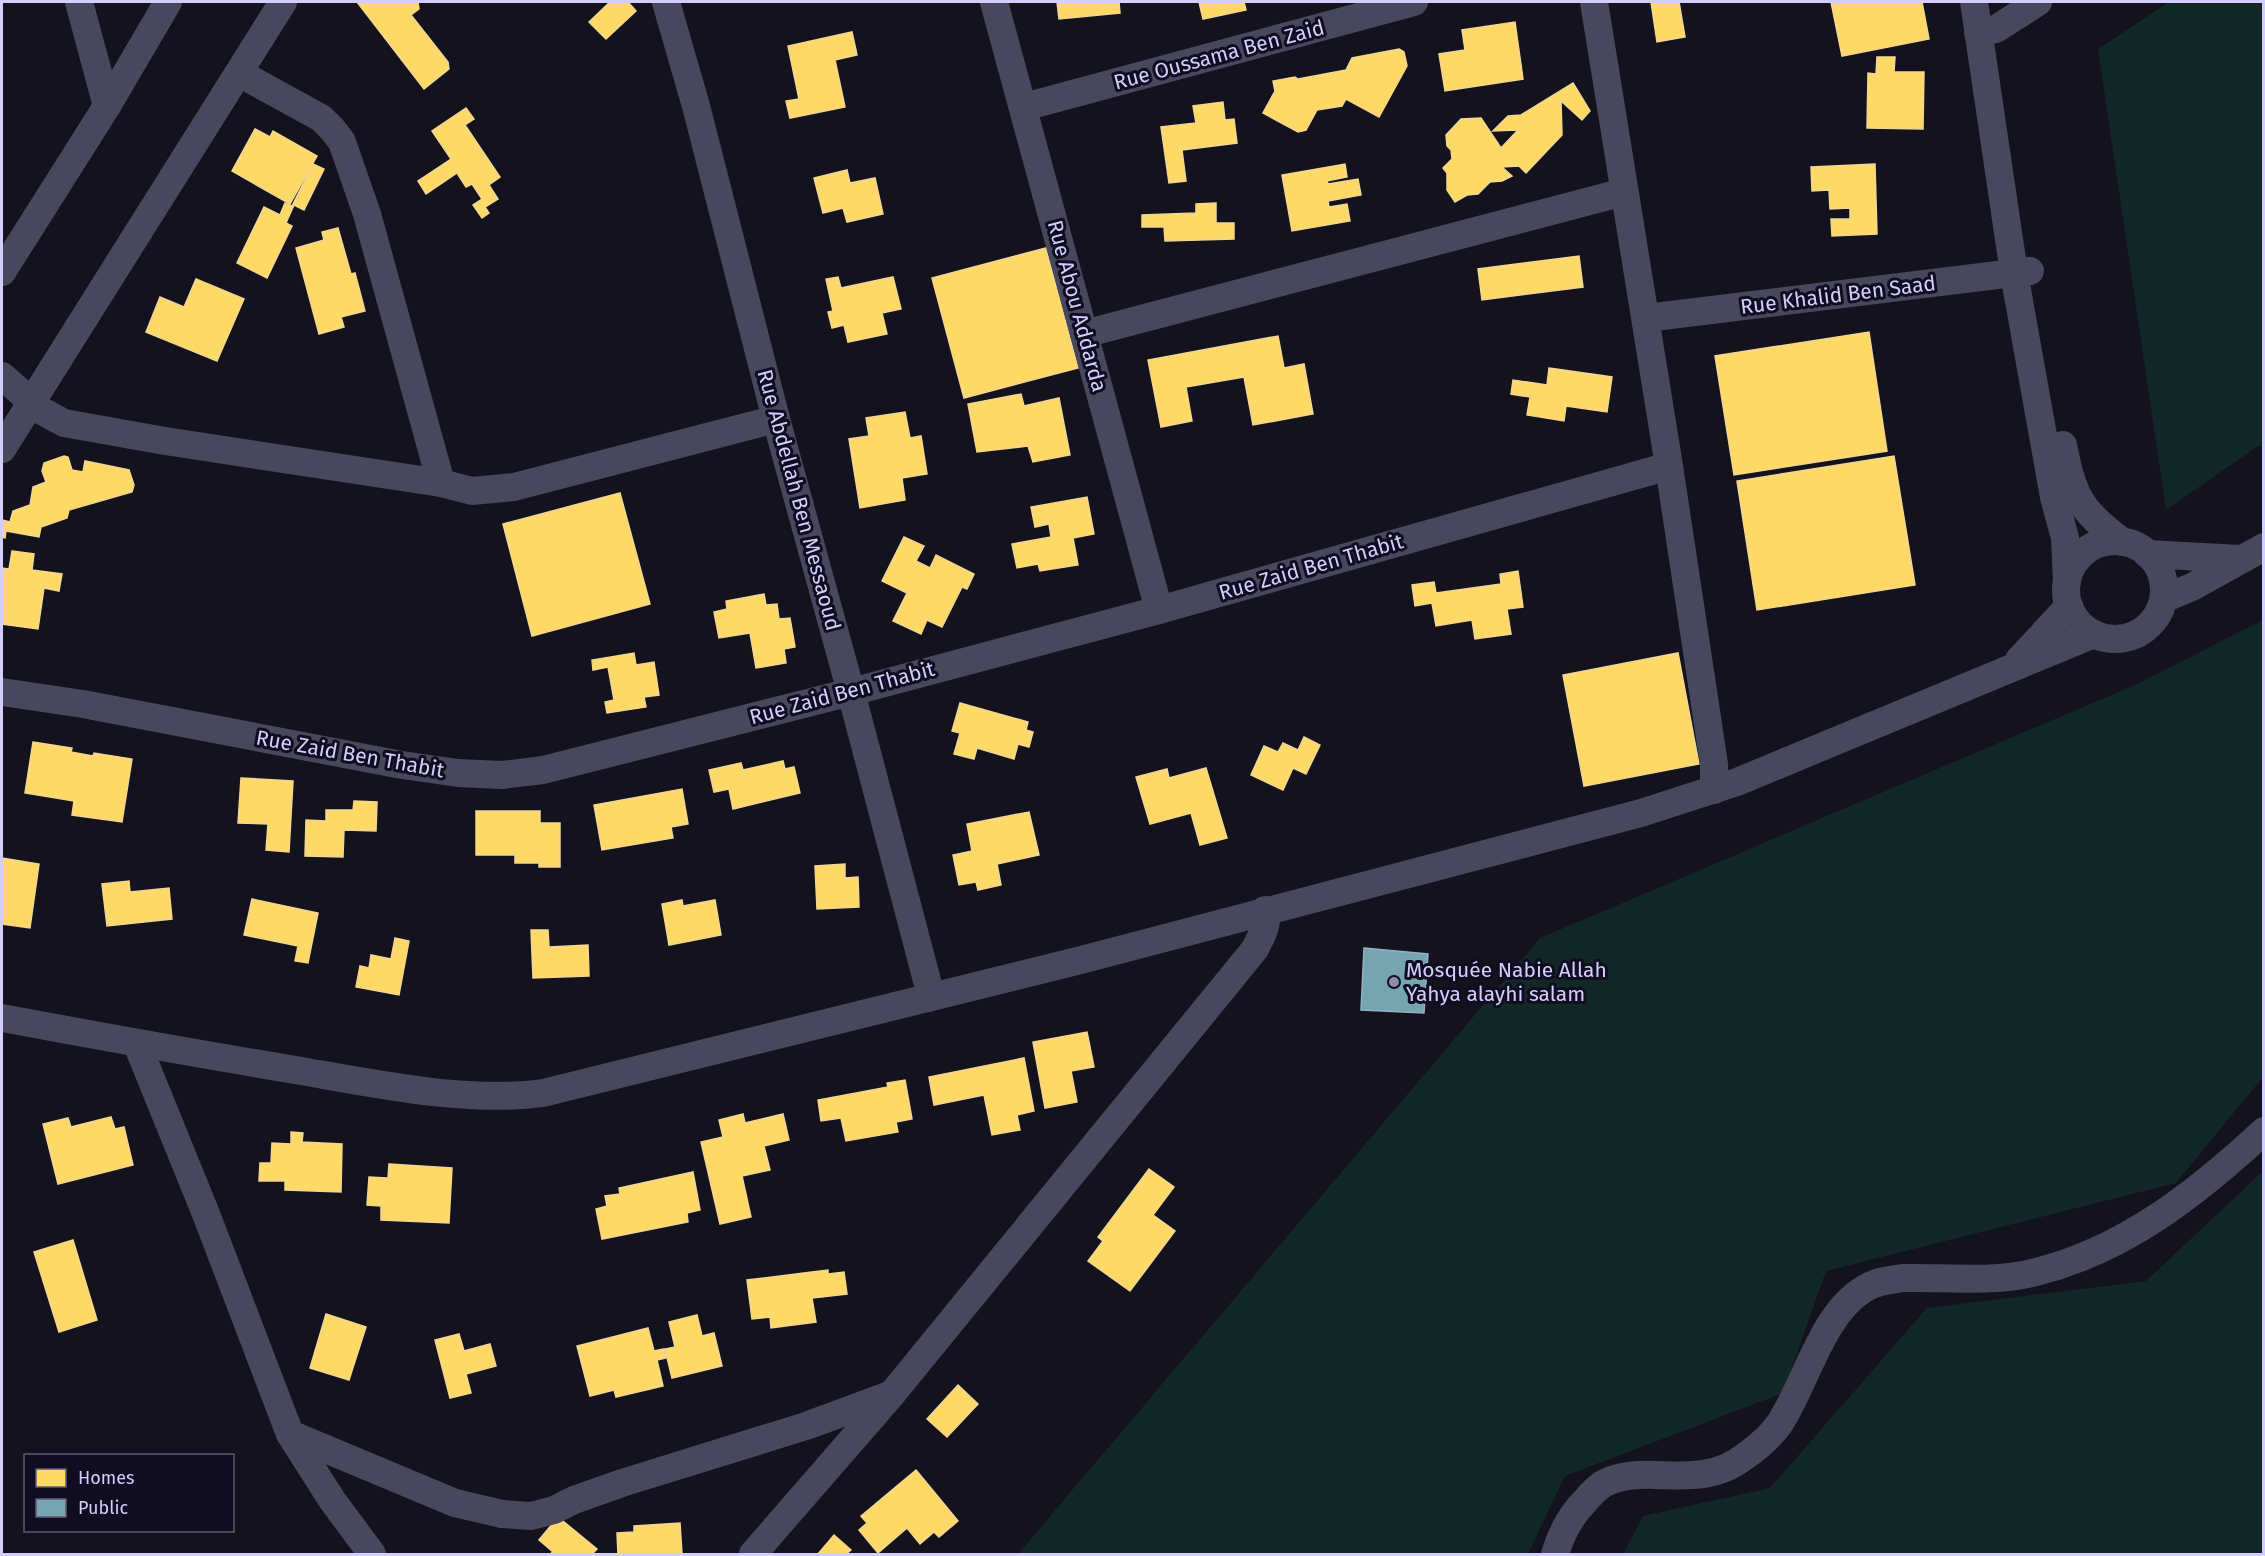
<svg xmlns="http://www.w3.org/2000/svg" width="2265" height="1556" viewBox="0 0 2265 1556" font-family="'Fira Sans',sans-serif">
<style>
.green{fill:#112827}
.homes{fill:#ffd966;stroke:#f2d694;stroke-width:1.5}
.public{fill:#76a5af;stroke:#92b1c7;stroke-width:1.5}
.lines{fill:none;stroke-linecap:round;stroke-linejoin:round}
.minor{stroke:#47475d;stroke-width:28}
.poi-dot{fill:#908caf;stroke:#100d21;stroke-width:2}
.labels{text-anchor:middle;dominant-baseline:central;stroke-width:6;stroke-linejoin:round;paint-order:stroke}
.street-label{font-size:21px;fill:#d3cefe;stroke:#100d21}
.poi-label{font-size:21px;fill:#d3cefe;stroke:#100d21;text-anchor:start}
</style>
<rect width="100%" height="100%" fill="#14121d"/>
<g class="green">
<polygon points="2169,2 2263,2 2264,446 2258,446 2166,510 2098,49"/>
<polygon points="2263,620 2263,1077 2176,1183 1826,1271 1783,1393 1565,1476 1528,1554 1018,1554 1540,938 2137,684"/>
<polygon points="2263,1171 2263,1554 1623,1554 1643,1516 1770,1488 1927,1308 2146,1281"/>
</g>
<g class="homes">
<polygon points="357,2 418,2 419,9 411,15 448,62 449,69 424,89"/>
<polygon points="610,2 628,2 636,11 606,39 589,22"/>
<polygon points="1057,2 1119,2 1120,13 1059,19"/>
<polygon points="1199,2 1244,2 1246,10 1203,19"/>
<polygon points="1651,2 1681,2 1679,2 1685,37 1657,42"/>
<polygon points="1831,2 1922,2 1929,39 1842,56"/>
<polygon points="1515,22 1523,79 1445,91 1439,54 1465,50 1462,30"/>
<polygon points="852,32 857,55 835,60 845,107 790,118 786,101 799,99 788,46"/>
<polygon points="1399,49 1404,52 1407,66 1379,117 1346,99 1342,106 1317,110 1306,130 1298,132 1263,113 1275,91 1273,81 1295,77 1298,79 1346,70 1352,58"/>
<polygon points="1877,57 1895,57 1894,72 1924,72 1923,129 1867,128 1868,73 1876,74"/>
<polygon points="1573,83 1590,111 1582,120 1561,101 1562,135 1526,173 1519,166 1502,167 1512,176 1502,181 1490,182 1478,194 1467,195 1455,202 1447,190 1447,173 1443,168 1452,159 1451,150 1447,146 1446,135 1461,119 1481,118 1501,148 1518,130 1493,131 1508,116 1521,115"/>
<polygon points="1223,102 1225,120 1234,119 1237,143 1182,150 1186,181 1169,183 1161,127 1196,123 1193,106"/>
<polygon points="466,108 474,119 465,125 500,177 489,185 498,199 485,207 489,213 482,218 473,205 482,199 472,184 466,187 457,173 426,194 418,181 451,159 432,131"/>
<polygon points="255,129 270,137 273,131 317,156 290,204 232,171"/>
<polygon points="313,164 324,169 304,210 294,205 286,223 292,226 267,278 237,263 264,207 280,215 285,203 292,206"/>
<polygon points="1345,164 1347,177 1327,181 1328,184 1358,179 1361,195 1328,201 1329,207 1347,204 1350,221 1292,231 1282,175"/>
<polygon points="1875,164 1877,234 1832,236 1831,219 1850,219 1850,208 1830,209 1829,190 1812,191 1811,167"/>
<polygon points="847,170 850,183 875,178 883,214 847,222 843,208 823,213 814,178"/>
<polygon points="1216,203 1216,223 1234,223 1234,239 1165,241 1164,227 1142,227 1142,215 1196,213 1196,204"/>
<polygon points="338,228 351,274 355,273 365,311 341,317 344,327 319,334 296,248 324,240 322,232"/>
<polygon points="1046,248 1078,368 964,398 932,278"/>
<polygon points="1579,256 1583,287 1482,300 1478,269"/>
<polygon points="838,277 841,288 893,277 901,309 882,313 887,334 848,342 844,325 832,328 828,312 833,311 826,279"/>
<polygon points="196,279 244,299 217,361 146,332 160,297 184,307"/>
<polygon points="1869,332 1887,451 1734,475 1715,356"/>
<polygon points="1278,336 1284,368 1304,364 1313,414 1253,425 1244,377 1186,387 1192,421 1161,427 1148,360"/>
<polygon points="1549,368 1612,377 1607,412 1566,406 1564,421 1527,415 1530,397 1511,394 1513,380 1547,385"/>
<polygon points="1021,394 1024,406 1059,398 1070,455 1033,462 1028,446 977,452 968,404"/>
<polygon points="905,412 910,438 921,436 927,474 902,478 905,500 860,508 849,439 869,436 866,418"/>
<polygon points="64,456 68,457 72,470 83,472 85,461 129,470 134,485 132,492 69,510 67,518 41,527 39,537 6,531 5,538 2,537 2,520 10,522 13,511 30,505 33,487 46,482 42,471 44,463"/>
<polygon points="1894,456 1915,585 1757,610 1737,481"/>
<polygon points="620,493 650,604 532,636 503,524"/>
<polygon points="1087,497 1094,534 1073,538 1078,565 1040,571 1038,564 1017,568 1012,544 1051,537 1049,524 1035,527 1031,507"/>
<polygon points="904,537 924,546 916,561 930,568 936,555 974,574 967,589 962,587 942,627 927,620 921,634 893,621 907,593 882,581"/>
<polygon points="12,551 34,554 32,570 62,574 59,591 44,588 38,629 2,624 2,568 9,569"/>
<polygon points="1518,571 1523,607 1507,609 1511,634 1475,639 1472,620 1436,626 1432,603 1415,606 1412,585 1434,582 1436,593 1501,584 1500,574"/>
<polygon points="764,594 766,605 777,604 779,619 790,618 795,647 784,649 786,663 756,668 750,633 719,638 714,612 727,609 726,601"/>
<polygon points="634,653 636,665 654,662 659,695 644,697 646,707 607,713 605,702 614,700 608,667 593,670 592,660"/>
<polygon points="1678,653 1699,764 1584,786 1563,675"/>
<polygon points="960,703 1028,722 1026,730 1033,732 1029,747 1018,744 1014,759 977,748 974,759 954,754 960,733 952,731"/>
<polygon points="1304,737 1320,745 1306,774 1293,768 1283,790 1251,775 1264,746 1278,752 1283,743 1298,750"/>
<polygon points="33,742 72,748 71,752 93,756 94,753 132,759 122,822 72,815 74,801 25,793"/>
<polygon points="783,761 785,769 794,767 800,793 733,809 729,789 714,792 709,770 741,763 743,770"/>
<polygon points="1206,768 1227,838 1200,845 1191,813 1150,824 1136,777 1167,769 1169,778"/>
<polygon points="241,778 293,781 289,852 266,850 268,824 238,823"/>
<polygon points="682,789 688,824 671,827 673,838 602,850 594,805"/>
<polygon points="354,801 377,802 376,831 344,830 343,857 305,856 306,820 326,821 326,810 353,810"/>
<polygon points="476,811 540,811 540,823 560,823 560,867 539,867 539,863 515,863 515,855 476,855"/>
<polygon points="1029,812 1039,855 997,864 1001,885 978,890 976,882 959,885 953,855 972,851 967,824"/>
<polygon points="2,858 39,864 30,928 2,924"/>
<polygon points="845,864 845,878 858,877 859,907 817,909 815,866"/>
<polygon points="129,881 130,892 169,888 172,919 107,926 102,884"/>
<polygon points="252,899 318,913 308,963 295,961 298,946 244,935"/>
<polygon points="682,900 683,906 715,900 721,935 669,945 662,904"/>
<polygon points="531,930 548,930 549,947 588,945 589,976 533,978"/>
<polygon points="395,938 409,941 399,995 356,987 360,966 369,968 371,955 391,959"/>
<polygon points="1087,1032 1094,1067 1071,1071 1077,1102 1045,1108 1033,1042"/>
<polygon points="1024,1058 1034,1111 1017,1115 1020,1130 992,1135 984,1095 934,1105 929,1077"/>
<polygon points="905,1080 912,1119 896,1122 898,1132 846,1141 841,1118 821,1121 818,1100 888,1087 887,1083"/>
<polygon points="743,1114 745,1123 783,1114 789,1140 764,1146 770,1170 742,1176 751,1217 720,1224 701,1142 723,1137 719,1120"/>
<polygon points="111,1117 115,1129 124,1127 133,1165 58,1184 43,1124 68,1118 71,1127"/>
<polygon points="291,1132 303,1133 302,1142 342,1144 341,1192 285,1190 285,1181 259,1181 260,1163 271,1163 272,1143 291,1144"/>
<polygon points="389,1164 452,1168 449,1223 381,1220 381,1206 367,1205 369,1177 388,1178"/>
<polygon points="1149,1169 1174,1187 1153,1215 1175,1231 1130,1291 1088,1261 1103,1241 1098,1237"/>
<polygon points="693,1172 700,1210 687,1213 688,1222 602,1239 596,1209 607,1206 605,1196 620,1194 619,1188"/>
<polygon points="73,1240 97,1320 59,1332 34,1252"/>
<polygon points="828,1270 828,1274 844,1272 847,1294 812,1298 816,1322 771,1328 770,1317 752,1319 747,1280"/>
<polygon points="326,1314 366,1327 349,1380 310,1368"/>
<polygon points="697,1315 702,1336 714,1333 722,1366 672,1378 665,1349 675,1347 669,1322"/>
<polygon points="648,1328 654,1351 664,1349 666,1358 657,1360 663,1386 616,1397 614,1390 590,1396 577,1346"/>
<polygon points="459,1334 464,1351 490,1344 496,1366 466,1374 471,1393 450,1398 435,1340"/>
<polygon points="958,1385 978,1404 947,1437 927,1419"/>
<polygon points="916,1470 958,1521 939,1537 934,1532 920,1544 907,1528 878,1553 859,1530 867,1523 861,1516"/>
<polygon points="558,1517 597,1549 592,1554 550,1554 553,1552 539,1540"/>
<polygon points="680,1523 682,1554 618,1554 617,1533 634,1532 634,1526"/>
<polygon points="834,1535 851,1550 846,1554 818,1554"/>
</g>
<polygon class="public" points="1364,948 1428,954 1424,1013 1361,1010"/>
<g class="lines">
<g class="minor">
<polyline points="79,2 107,106"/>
<polyline points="666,2 696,106 776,419 851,692 930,992 928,998"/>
<polyline points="994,2 1159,610"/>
<polyline points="1594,2 1669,466 1714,764 1714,790"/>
<polyline points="1974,2 2014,273 2054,497 2065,538 2067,581"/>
<polyline points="1978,32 1996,29 2038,2"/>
<polyline points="239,73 321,118 333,130 342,142 367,214 441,483"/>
<polyline points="1024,107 1414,2"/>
<polyline points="2,272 107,106 168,2"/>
<polyline points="1646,318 2030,271"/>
<polyline points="1084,334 1624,192"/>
<polyline points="2,376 42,411 64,423 165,441 441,483 472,491 514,487 776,419"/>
<path d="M2063,445c10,51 17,66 60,97"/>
<polyline points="2,449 283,2"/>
<circle cx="2115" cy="590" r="49"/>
<polyline points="2147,554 2240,559"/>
<polyline points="2163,599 2192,587 2264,547"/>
<polyline points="2019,660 2069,606"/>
<polyline points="2,692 83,704 402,765 458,773 502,775 543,770 851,692 1159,610 1669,466"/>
<path d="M2,1018c101,19 203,37 305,54 74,13 163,31 236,21l538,-133 560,-147 96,-31 357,-148"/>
<polyline points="137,1044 206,1214 290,1434 332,1500 372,1554"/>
<polyline points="290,1434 455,1503 502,1514 531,1516 554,1510 574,1500 622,1483 806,1426 890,1395"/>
<path d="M753,1554l139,-160 363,-445c6,-13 14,-24 10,-39"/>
<path d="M1555,1554c6,-20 16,-39 31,-54 5,-6 11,-12 17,-16 40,-23 95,9 141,-27 13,-9 27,-21 36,-34 26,-40 42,-109 84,-134 12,-8 26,-9 39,-11 43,-1 91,5 133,-6 89,-22 161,-79 228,-141"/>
</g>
</g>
<circle class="poi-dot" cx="1394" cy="982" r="6"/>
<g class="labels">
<g class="street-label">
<text transform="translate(1219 55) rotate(-15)">Rue Oussama Ben Zaid</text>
<text transform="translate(1838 295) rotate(-7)">Rue Khalid Ben Saad</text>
<text transform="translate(1077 306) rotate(75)">Rue Abou Addarda</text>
<text transform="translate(799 500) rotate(75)">Rue Abdellah Ben Messaoud</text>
<text transform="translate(1311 567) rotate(-16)">Rue Zaid Ben Thabit</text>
<text transform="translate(842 693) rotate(-15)">Rue Zaid Ben Thabit</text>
<text transform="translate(350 754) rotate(10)">Rue Zaid Ben Thabit</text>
</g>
<g class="poi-label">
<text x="1406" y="970">Mosquée Nabie Allah<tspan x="1406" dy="24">Yahya alayhi salam</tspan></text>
</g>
</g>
<rect width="2265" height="1556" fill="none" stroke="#d3cefe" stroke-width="6"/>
<rect x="24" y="1454" width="210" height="78" fill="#100d21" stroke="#5e5a79" stroke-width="1.5"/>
<rect x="36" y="1469" width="30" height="18" fill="#ffd966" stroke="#5e5a79" stroke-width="1.5"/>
<text x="78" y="1484" font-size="18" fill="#d3cefe">Homes</text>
<rect x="36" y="1499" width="30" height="18" fill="#76a5af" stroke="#5e5a79" stroke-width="1.5"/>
<text x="78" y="1514" font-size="18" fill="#d3cefe">Public</text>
</svg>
